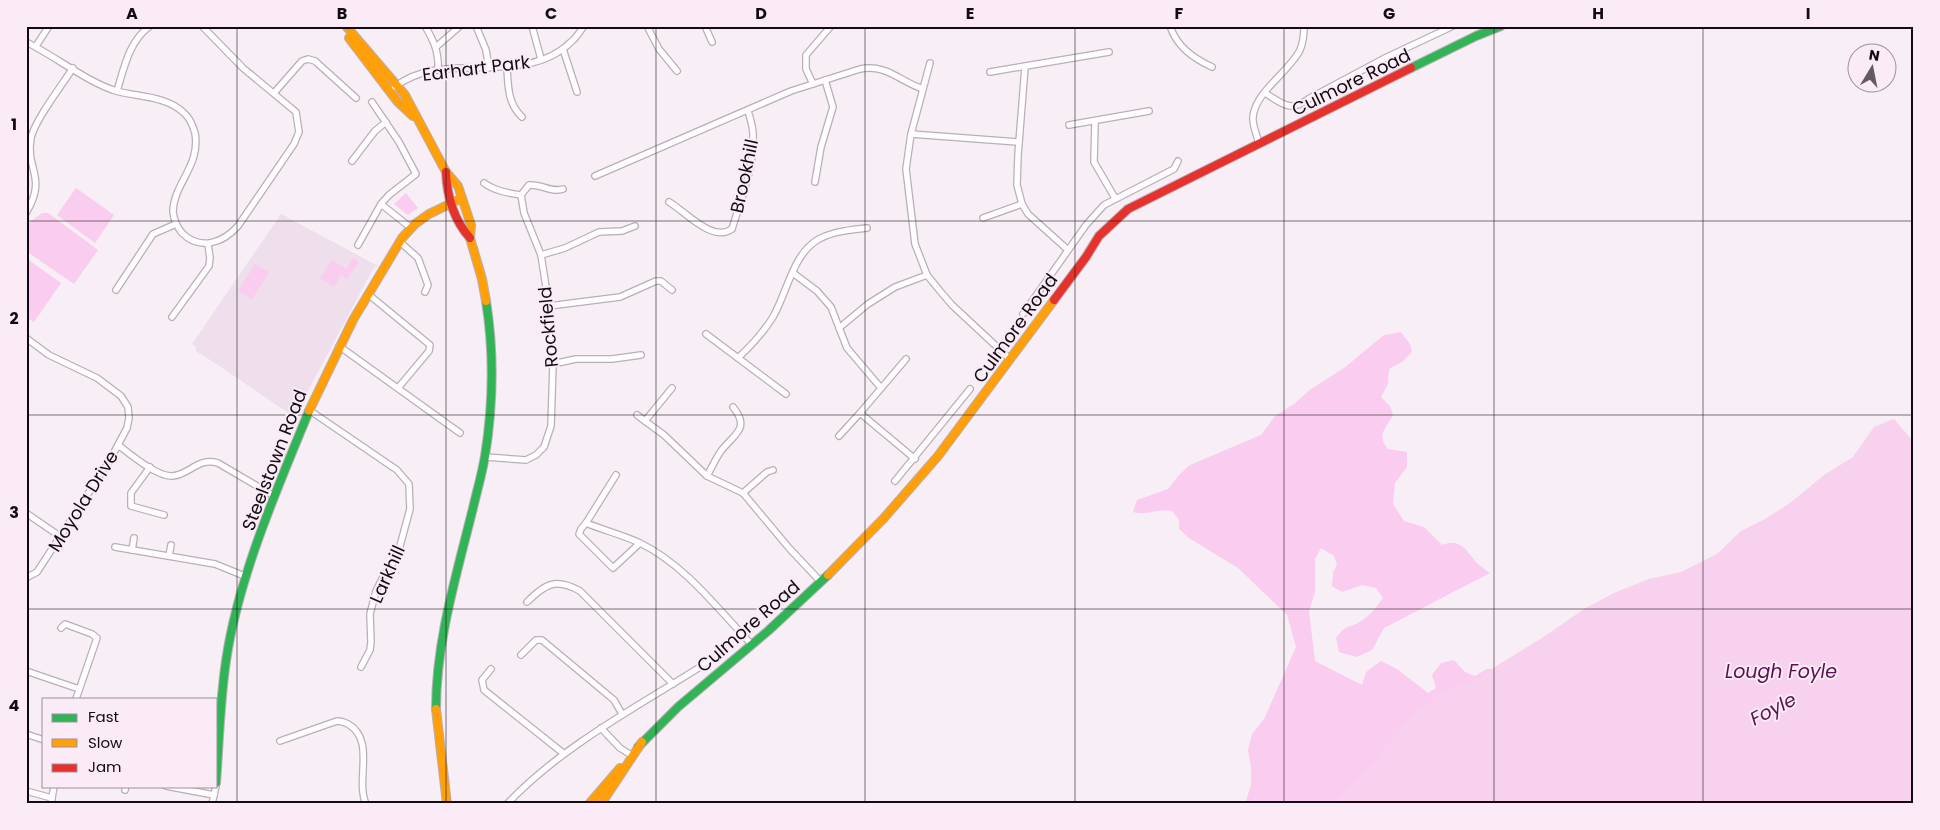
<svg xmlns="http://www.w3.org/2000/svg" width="1940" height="830" viewBox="0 0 1940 830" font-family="Poppins,sans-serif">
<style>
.built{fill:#efdeeb}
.green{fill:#faccef}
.water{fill:#f7d1ed}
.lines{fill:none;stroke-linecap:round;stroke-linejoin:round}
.street-casing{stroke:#b8b0b6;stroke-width:8}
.fast-casing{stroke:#b8b0b6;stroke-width:10}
.slow-casing{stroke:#b8b0b6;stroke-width:10}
.jam-casing{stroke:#b8b0b6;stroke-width:10}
.street{stroke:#fefcfe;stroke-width:5.5}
.fast{stroke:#30b455;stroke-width:8}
.slow{stroke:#ff9f0a;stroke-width:8}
.jam{stroke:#e5322d;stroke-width:8}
.grid{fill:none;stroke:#110c10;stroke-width:1;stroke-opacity:0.55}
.labels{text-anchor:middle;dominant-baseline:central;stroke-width:4;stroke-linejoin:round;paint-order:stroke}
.street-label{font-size:18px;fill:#110c10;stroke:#fbebf7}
.water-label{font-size:19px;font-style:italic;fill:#59114f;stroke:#fbebf7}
.neatline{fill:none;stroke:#110c10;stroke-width:2}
.grid-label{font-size:16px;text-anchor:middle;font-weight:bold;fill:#110c10}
</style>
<rect width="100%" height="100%" fill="#f8eef5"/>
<polygon class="built" points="281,214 378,266 374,267 294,417 221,367 196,351 196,347 192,344"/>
<g class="green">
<polygon points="76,188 114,215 95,243 57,215"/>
<polygon points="406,193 418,208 408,215 394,204"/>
<polygon points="42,213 48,213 98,250 74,284 26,251 26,225"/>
<polygon points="26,258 61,283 34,322 26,317"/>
<polygon points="353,258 359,262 347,279 341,275 334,287 320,278 332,260 346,269"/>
<polygon points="255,264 269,273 252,299 238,291"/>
<path d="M1401,332l9,12 2,8 -10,10 -13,7 -1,15 -7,13 9,9 3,9c-7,14 -17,19 -5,34l19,3v15l-12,16 -2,21 11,17 20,6 18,18c20,-7 24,6 35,18 4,4 9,7 13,10l-106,55 -12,22 -15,7 -18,-5 -3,-14c12,-16 12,-8 25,-17 10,-6 15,-14 22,-23l-7,-10 -14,-3 -20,7 -10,-6 1,-13 4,-8 -3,-9 -13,-8 -6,11v33l-6,19 6,50 47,24 4,-13 15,-11 16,8 31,24 8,-5 -4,-13 9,-12 13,-3 11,12 10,4 12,-7 16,2 -150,133h-108l6,-19v-18l-3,-17 4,-16 12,-15 32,-72 -9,-32 -49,-47 -49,-30 -10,-9v-9l-7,-9c-14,-3 -25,5 -39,1l4,-12 31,-11 11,-14 11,-10 71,-30 14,-19 19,-12 17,-15 33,-21 40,-33z"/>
</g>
<polygon class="water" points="1894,419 1912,440 1914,440 1914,804 1335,804 1417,711 1443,692 1475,679 1542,638 1584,609 1614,593 1649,579 1681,572 1717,554 1741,531 1765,519 1790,503 1824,475 1853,457 1874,427"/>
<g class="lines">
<defs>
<g id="street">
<path d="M425,26c9,15 14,27 13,43"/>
<polyline points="476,26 486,50 489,68"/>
<polyline points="532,26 541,59"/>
<polyline points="647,26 659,49 677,71"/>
<polyline points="705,26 712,42"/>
<path d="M1170,26c7,21 23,32 42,41"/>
<path d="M26,42c29,14 61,40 90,49 22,6 51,5 68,22 6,5 9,13 11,20 6,33 -22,51 -22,79 1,8 4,15 9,21 18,18 41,10 56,-7l56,-82 5,-12 -3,-20 -53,-44 -41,-42"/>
<polyline points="36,46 49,26"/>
<polyline points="436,47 460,26"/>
<polyline points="563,49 577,92"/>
<polyline points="930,63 911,134 906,169 915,244 927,275 940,291 952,305 1010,359"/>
<polyline points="1025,67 1018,155 1017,185 1022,204 1028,214 1068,250"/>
<path d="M507,68c1,18 1,36 15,49"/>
<polyline points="990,72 1109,52"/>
<polyline points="813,84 806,69 806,55 831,26"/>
<path d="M395,87c47,-39 130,2 177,-46 5,-4 8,-10 12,-15"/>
<path d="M117,91c7,-23 12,-50 33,-65"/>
<polyline points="274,93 302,61 308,59 315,61 356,98"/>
<path d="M1265,93c18,11 25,20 45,5l77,-41 66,-31"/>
<polyline points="1095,121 1094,162 1115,198"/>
<polyline points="1069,125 1149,111"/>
<polyline points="911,134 1018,142"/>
<path d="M1259,143c-2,-7 -7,-19 -6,-26 2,-25 36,-45 47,-67 3,-7 4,-16 4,-24"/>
<polyline points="352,161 375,131 386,122"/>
<path d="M595,176l196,-85 69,-22c27,-5 39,12 63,20"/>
<polyline points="815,182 821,147 833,107 825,80"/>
<path d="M484,183c11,8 24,10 37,12"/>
<path d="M669,202c16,9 43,41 63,27 9,-30 23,-64 21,-95 0,-8 -3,-16 -5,-23"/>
<polyline points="381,204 411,228"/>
<path d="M26,213c22,-36 -1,-44 5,-75 4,-18 31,-53 42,-70"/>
<polyline points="983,218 1022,204"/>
<polyline points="400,242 418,258 428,285 425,292"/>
<polyline points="358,245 381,204 389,195 416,174 399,142 372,102"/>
<polyline points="541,255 565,248 599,232 622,231 635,226"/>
<polyline points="793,273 817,291 831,307 847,348 881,388"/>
<polyline points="116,290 153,234 176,224"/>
<polyline points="368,294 430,345 429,351 398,388"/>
<polyline points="549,306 620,297 656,281 661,281 672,290"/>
<polyline points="1023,314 1086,225 1104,205 1174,169 1178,161"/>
<polyline points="172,317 209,266 210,258 208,244"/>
<polyline points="839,328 868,304 895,287 927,275"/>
<polyline points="706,334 786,394"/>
<polyline points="26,338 49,355 97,378 121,396 128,407 129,418 127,428 110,460 37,572 26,578"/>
<polyline points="339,346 460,433"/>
<path d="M738,358c13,-12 25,-25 35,-41 14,-24 20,-64 46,-78 15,-8 32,-9 48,-11"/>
<polyline points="553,364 576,359 612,359 641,355"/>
<polyline points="672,388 645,421 664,435 707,476 743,493 789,548 821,582"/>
<polyline points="309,410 397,470 409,484 410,509 397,557 384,575 376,591 370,614 371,642 370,650 361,667"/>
<polyline points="860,413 906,359"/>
<polyline points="637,415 645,421"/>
<polyline points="839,436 860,413 915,459"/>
<path d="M118,445c12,9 39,32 54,31 18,-1 25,-19 46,-13l56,33"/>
<path d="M485,457l41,3 10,-5 8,-8 7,-21 2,-62 -4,-58 -8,-51 -17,-42 -3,-18 8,-10c14,-1 21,8 34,4"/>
<polyline points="150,467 131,493 131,506 164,515"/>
<path d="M707,476c5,-9 9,-18 14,-25 13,-17 30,-22 12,-44"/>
<polyline points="895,481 970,389"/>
<polyline points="743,493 767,472 773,470"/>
<polyline points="26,513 61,537"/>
<polyline points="586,523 616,475"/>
<path d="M640,543l-27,25 -34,-34 2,-5 5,-6c17,7 37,12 54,20 44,21 79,67 112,102"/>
<polyline points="115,547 215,564 247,577"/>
<polyline points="132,550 134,538"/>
<polyline points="169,556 171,545"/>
<path d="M527,602c19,-19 29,-24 53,-11l93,93"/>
<polyline points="61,628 65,624 92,634 97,638 76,699"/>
<polyline points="521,655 536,640 542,640 614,700 622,714"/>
<polyline points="491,669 482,680 484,690 563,753"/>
<polyline points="26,671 79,689"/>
<polyline points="601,728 620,748 631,755"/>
<polyline points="26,734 44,740"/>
<path d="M280,741l57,-20c5,0 7,1 11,3 28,16 7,56 18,80"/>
<polyline points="166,786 214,795"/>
<polyline points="125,790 126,786"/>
<polyline points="26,791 52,798"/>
<polyline points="51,804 54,786"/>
<polyline points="212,804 216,786"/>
<path d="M507,804c57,-60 132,-98 201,-142"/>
</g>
<g id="fast">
<polyline points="1411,68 1476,36 1501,26"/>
<path d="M436,709c0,-68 21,-136 37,-201 4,-17 9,-34 12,-52 8,-50 9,-105 1,-155"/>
<polyline points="638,747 678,707 768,631 828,575"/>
<path d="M216,783c3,-40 4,-82 10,-122 12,-83 51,-172 83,-250"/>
</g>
<g id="slow">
<polyline points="346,26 405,95 446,172 458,186 471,225 470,238 482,279 486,301"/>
<polyline points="349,38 397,101 413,116"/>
<polyline points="309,411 353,320 402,238 415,224 429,214 462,198"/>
<polyline points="828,575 884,518 938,456 1054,300"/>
<polyline points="436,709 447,804"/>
<polyline points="589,804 620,768"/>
<polyline points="601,804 642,742"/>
</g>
<g id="jam">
<path d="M446,172c1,25 7,47 24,66"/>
<polyline points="1054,300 1086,257 1099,236 1128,209 1411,68"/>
</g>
</defs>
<use href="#street" class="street-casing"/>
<use href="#fast" class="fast-casing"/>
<use href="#slow" class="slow-casing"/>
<use href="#jam" class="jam-casing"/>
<use href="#street" class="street"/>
<use href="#fast" class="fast"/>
<use href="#slow" class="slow"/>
<use href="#jam" class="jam"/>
</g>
<path class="grid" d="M237,26v778M446,26v778M656,26v778M865,26v778M1075,26v778M1284,26v778M1494,26v778M1703,26v778M26,221h1888M26,415h1888M26,609h1888"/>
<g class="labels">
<g class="street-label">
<text transform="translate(476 68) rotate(-7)">Earhart Park</text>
<text transform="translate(1351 82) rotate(-26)">Culmore Road</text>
<text transform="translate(744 176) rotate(-78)">Brookhill</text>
<text transform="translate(548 327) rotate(-95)">Rockfield</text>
<text transform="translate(1015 328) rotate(-54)">Culmore Road</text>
<text transform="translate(274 460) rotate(-69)">Steelstown Road</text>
<text transform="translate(83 501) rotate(-58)">Moyola Drive</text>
<text transform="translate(387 574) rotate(-66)">Larkhill</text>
<text transform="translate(748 626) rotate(-41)">Culmore Road</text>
</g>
<g class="water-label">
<text x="1781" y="671">Lough Foyle</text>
<text transform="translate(1773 709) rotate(-27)">Foyle</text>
</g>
</g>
<rect width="1940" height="830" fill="none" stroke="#fbebf7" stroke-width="55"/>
<rect x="42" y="698" width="175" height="90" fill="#fbebf7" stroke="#9d929b"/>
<rect x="52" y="714" width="25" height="8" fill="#30b455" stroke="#9d929b"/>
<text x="88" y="722" font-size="15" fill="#110c10">Fast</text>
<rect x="52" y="739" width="25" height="8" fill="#ff9f0a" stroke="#9d929b"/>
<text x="88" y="748" font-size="15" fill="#110c10">Slow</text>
<rect x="52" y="764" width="25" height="8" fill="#e5322d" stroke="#9d929b"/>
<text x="88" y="772" font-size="15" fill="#110c10">Jam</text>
<g transform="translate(1872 68) rotate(10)"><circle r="24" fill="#fbebf7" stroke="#9d929b"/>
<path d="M0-4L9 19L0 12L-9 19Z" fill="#625b60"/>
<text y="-8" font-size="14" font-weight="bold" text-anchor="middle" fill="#110c10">N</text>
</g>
<rect x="28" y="28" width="1884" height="774" class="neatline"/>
<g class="grid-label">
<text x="132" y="19">A</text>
<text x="342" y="19">B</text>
<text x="551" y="19">C</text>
<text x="761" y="19">D</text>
<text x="970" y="19">E</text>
<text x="1179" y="19">F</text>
<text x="1389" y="19">G</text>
<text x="1598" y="19">H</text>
<text x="1808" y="19">I</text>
<text x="14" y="130">1</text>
<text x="14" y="324">2</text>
<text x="14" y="518">3</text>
<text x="14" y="711">4</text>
</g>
</svg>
